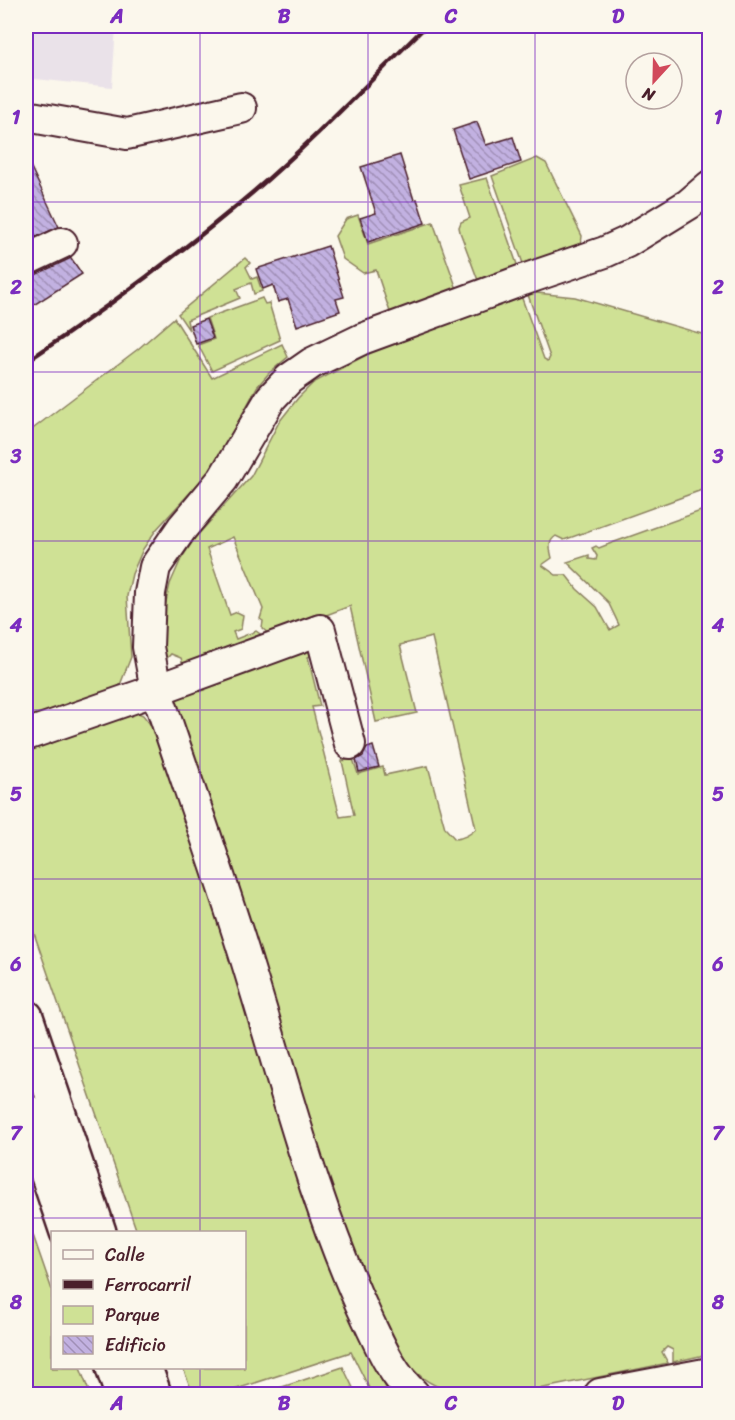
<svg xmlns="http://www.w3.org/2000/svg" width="735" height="1420" viewBox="0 0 735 1420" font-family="Sriracha,sans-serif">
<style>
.built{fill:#eae2e9}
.green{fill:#cfe195;stroke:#8c8060;stroke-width:1.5}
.building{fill:url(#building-back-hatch);stroke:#4a1f2b;stroke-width:1.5}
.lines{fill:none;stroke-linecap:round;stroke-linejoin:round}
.minor-casing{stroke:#4a1f2b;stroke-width:34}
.major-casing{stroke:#4a1f2b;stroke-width:38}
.minor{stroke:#fbf7ec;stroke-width:30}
.major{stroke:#fbf7ec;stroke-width:33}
.rail{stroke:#4a1f2b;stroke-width:4.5}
.grid{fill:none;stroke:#7b2cbf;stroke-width:1.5;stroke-opacity:0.55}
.neatline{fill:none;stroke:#7b2cbf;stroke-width:2}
.grid-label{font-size:20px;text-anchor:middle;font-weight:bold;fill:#7b2cbf}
</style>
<defs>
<pattern id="building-back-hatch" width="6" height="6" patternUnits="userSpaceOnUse" patternTransform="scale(1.5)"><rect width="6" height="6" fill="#c2b1e1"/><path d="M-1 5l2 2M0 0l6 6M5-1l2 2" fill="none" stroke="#a08fb7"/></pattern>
</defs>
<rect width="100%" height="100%" fill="#fbf7ec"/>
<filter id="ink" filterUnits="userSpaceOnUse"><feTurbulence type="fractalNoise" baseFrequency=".0167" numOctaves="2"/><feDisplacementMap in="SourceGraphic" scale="12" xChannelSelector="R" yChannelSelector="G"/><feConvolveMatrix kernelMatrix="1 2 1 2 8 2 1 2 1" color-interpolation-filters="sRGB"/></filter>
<g filter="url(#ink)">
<polygon class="built" points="26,26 116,26 112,87 26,78"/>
<g class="green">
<polygon points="537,158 546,163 582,236 581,244 526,272 492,176"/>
<polygon points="487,178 520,273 479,283 460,232 459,227 461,222 470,218 459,185"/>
<polygon points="358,215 368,244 433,222 458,292 391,315 376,270 363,273 343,259 335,236 346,219"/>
<polygon points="245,258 250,263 246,267 252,279 257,277 262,291 254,294 251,283 236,289 240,298 187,320 189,330 178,314"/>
<path d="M527,292l48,5 134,39v148l-10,7 -135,49 -8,-4c-9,6 -6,13 -4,22l-10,7 14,10h10l11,14 20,18 13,23 9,-5 -11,-23 -41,-40 22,-7v4l7,1 1,-4 -5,-8 4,-2 3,2 10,-4 100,-36v846l-36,8v-12l-6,-3 -5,5 6,11c-30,6 -59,12 -89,18 -47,9 -124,30 -163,-9 -32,-32 -55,-99 -73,-141l-173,-535 141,-51 6,9 -9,3 12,49 -8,1 28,110 14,-2 -12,-54 11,-2 5,15 25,-7 2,8 43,-9 17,62 10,11c9,-1 14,-4 21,-10l-44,-192 -32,8 17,68 -41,9 -26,-116 -79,30 -9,-8 1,-7 -3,-2 3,-10 -30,-72 -26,12 23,66 7,-3 6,3 -2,14 -8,3 3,7 20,-8 10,7 -83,27 -2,-7 -10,-4 -5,5 -2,-1v-48l6,-26 11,-25 14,-21 56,-62 28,-54 19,-24 15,-15 93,-49 114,-41 24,66 4,2 2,-4z"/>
<polygon points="262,298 265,304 269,303 280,340 212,371 198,345 214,339 207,318"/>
<polygon points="174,318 212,378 282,344 288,357 269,373 257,387 221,454 207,474 156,530 143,549 132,574 127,596 131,657 120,685 111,691 26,722 26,434 138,349"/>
<polygon points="136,712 143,715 157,733 364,1345 389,1394 372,1394 351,1352 221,1394 193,1394 183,1368 244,1368 244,1232 137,1232 26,910 26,743"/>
<polygon points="26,1215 52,1290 52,1368 80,1368 90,1394 26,1394"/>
<polygon points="343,1367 356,1394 261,1394"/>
</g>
<g class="building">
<polygon points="477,122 486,145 513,137 521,162 469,179 453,130"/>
<polygon points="400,155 414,200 417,199 425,223 368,242 360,218 376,213 361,167"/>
<polygon points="26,157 59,227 26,241"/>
<polygon points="328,246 344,297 336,299 340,311 297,326 288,299 278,302 273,285 263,289 256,269"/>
<polygon points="71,258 82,274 26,310 26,277 33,276"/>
<polygon points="206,319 213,338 196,344 190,325"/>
<polygon points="373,746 379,767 359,772 356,760 363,756 367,748"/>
</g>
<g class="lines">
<defs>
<g id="minor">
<polyline points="26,116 127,134 241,108"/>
<polyline points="26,260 62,243"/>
<polyline points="26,735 156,690 320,630 350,744"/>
<path d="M414,1394c-23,-21 -34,-49 -47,-76 -51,-109 -80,-225 -115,-339 -29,-97 -64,-193 -96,-289l-8,-43 2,-54 5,-26 27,-39 41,-49 48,-81 18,-19 23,-16 50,-24 161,-59 82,-28 22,-10 62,-38 21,-18"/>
<polyline points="600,1394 710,1373"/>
</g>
<g id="major">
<polyline points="26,1017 99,1232"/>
<polyline points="26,1111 67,1232"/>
<polyline points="113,1368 122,1394"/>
<polyline points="145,1368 154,1394"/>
</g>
</defs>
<use href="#minor" class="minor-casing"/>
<use href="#major" class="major-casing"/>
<use href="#minor" class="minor"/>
<use href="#major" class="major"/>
<path class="rail" d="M26,362c78,-52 154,-108 226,-169 61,-52 117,-111 174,-167"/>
</g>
</g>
<path class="grid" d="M200,26v1206M368,26v1368M535,26v1368M26,202h684M26,372h684M26,541h684M26,710h684M26,879h684M26,1048h684M26,1218h684M200,1368v26"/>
<rect width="735" height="1420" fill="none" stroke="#fbf7ec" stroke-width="66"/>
<rect x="51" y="1231" width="195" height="138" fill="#fbf7ec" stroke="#b4a19f" stroke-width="1.5"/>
<rect x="63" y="1250" width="30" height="9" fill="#fbf7ec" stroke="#b4a19f" stroke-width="1.5"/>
<text x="105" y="1261" font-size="18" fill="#4a1f2b">Calle</text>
<rect x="63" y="1280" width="30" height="9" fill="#4a1f2b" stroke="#b4a19f" stroke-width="1.5"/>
<text x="105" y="1291" font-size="18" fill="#4a1f2b">Ferrocarril</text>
<rect x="63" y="1306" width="30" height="18" fill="#cfe195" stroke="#b4a19f" stroke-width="1.5"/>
<text x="105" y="1321" font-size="18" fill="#4a1f2b">Parque</text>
<rect x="63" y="1336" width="30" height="18" fill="url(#building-back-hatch)" stroke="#b4a19f" stroke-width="1.5"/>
<text x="105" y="1351" font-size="18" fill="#4a1f2b">Edificio</text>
<g transform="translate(654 81) rotate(202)"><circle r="28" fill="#fbf7ec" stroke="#b4a19f" stroke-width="1.5"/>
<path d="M0-4.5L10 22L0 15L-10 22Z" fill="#d1495b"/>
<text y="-9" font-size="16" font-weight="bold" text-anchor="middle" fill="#4a1f2b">N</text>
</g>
<rect x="33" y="33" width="669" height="1354" class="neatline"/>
<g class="grid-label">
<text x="117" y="23">A</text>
<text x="284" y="23">B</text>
<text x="451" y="23">C</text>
<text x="618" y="23">D</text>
<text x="16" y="124">1</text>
<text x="718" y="124">1</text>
<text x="16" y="294">2</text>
<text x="718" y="294">2</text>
<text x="16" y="463">3</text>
<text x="718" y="463">3</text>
<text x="16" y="632">4</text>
<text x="718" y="632">4</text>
<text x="16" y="801">5</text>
<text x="718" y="801">5</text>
<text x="16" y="971">6</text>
<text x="718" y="971">6</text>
<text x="16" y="1140">7</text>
<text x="718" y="1140">7</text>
<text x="16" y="1309">8</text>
<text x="718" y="1309">8</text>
<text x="117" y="1410">A</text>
<text x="284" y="1410">B</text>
<text x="451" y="1410">C</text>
<text x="618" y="1410">D</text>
</g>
</svg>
